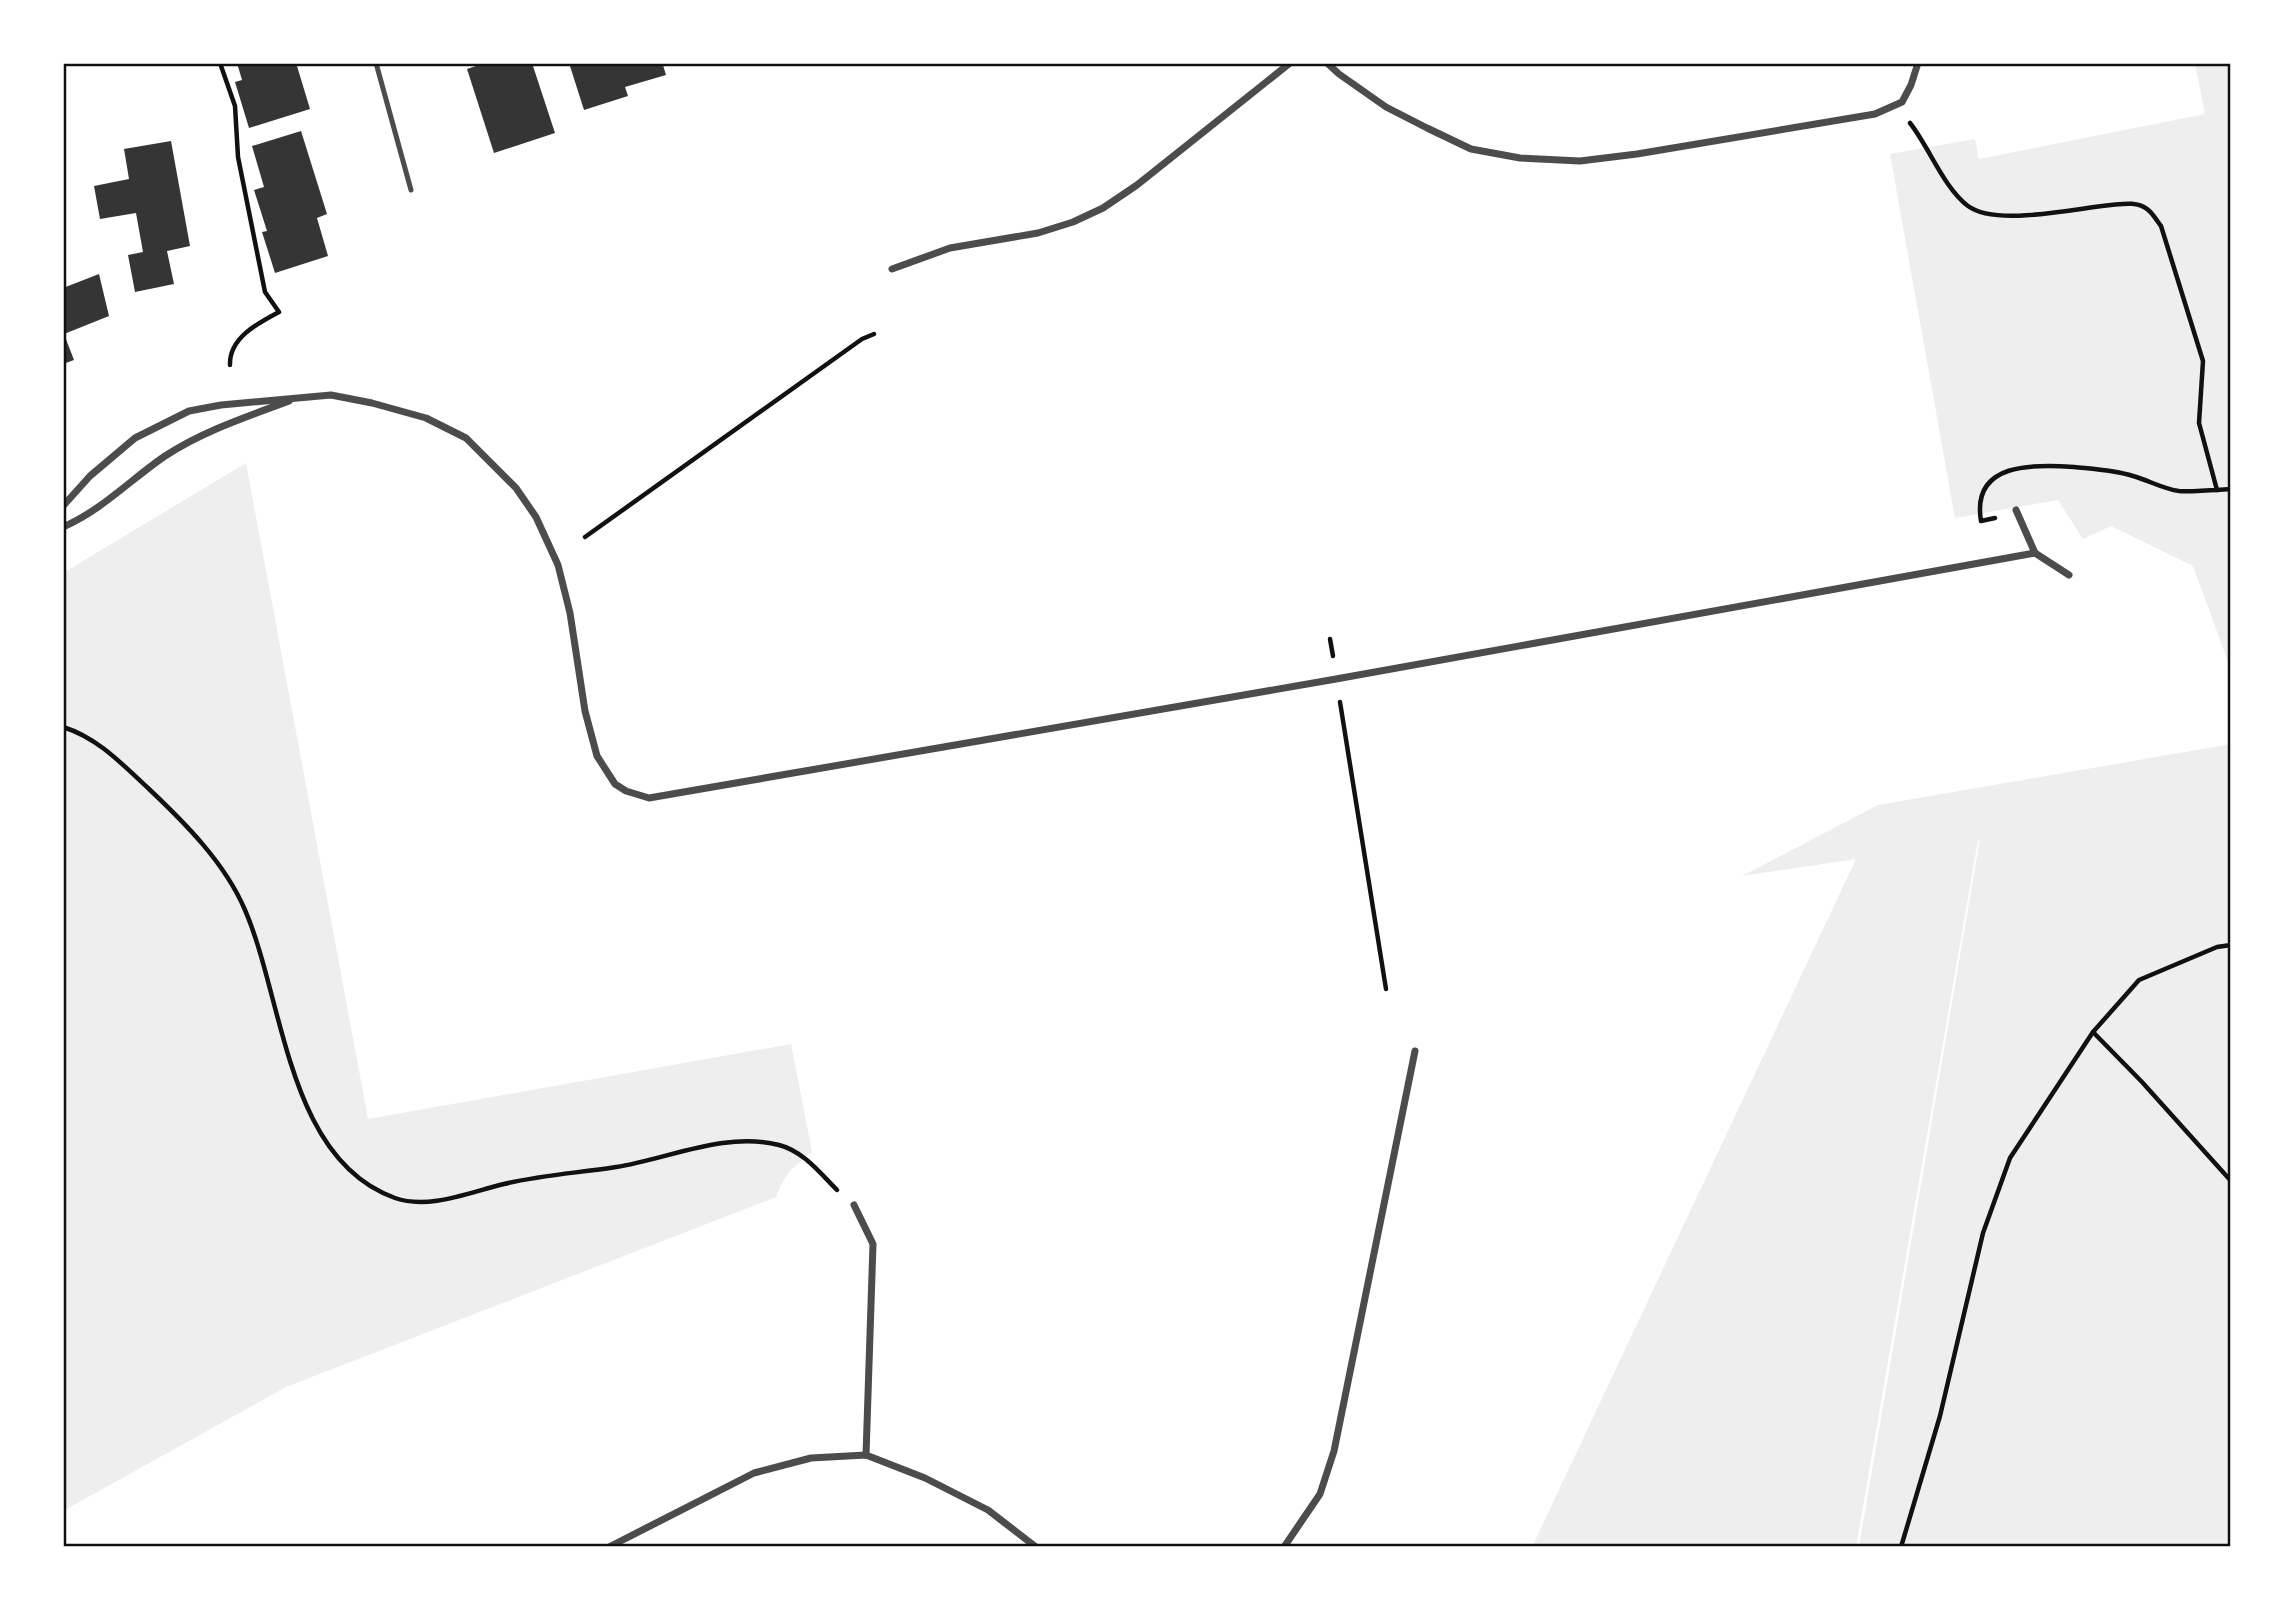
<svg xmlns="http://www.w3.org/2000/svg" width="2294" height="1610" viewBox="0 0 2294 1610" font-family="'Asap Condensed',sans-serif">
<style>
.green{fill:#eee}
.building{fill:#353535}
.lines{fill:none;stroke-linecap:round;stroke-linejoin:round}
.path{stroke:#111;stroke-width:4.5}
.service{stroke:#4c4c4c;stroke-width:5}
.minor{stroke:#4c4c4c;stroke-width:7}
.neatline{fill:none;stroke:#111;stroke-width:2.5}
</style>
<rect width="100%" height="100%" fill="#fff"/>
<g class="green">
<polygon points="2195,63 2231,63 2231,670 2193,566 2111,526 2083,539 2058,500 1955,518 1890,154 1975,139 1979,159 2205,114"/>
<path d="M246,463l122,656 423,-75 21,108c-20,15 -27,22 -36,45l-490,190 -223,124v-938z"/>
<polygon points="2231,744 2231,1547 1859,1547 1980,839 1978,840 1856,1547 1532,1547 1856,859 1742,876 1878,805"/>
</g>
<g class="building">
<polygon points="237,63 303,63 297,66 310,109 249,128 235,82 242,80"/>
<polygon points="485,63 532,63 555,133 494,153 467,69"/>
<polygon points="569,63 668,63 668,64 663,65 666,75 625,87 628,96 584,110"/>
<polygon points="301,131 327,214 317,218 328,256 275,273 262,232 267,231 254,190 264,187 252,146"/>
<polygon points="171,141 190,246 167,251 174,284 135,292 128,255 143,252 136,213 100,219 94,186 129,179 124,149"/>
<polygon points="99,274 109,316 64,334 74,360 63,364 63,288"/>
</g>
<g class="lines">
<g class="path">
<path d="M220,63l15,43 3,51 27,135 14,20c-21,11 -50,26 -49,53"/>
<path d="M1910,123c19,24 34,65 58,83 28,21 109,2 143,-1 11,-1 26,-4 36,4 5,3 10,12 14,17l42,135 -4,62 18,67c-13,0 -26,2 -38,1 -16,-2 -31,-11 -46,-15 -19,-6 -40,-7 -59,-9 -40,-3 -103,-5 -93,54l14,-3"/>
<polyline points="2217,490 2231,489"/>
<polyline points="585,537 862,339 874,334"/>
<polyline points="1330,639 1333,656"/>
<polyline points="1340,702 1386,989"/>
<path d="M63,727c35,11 59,37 86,62 36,34 76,74 96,121 39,90 42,250 150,288 34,12 75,-6 109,-14 37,-9 74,-11 112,-17 52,-8 109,-36 163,-22 24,6 41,28 58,45"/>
<polyline points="2093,1032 2142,1082 2231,1181"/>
<polyline points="1901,1547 1940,1416 1983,1233 2010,1158 2093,1032 2139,980 2217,947 2231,945"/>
</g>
<polyline class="service" points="376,63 411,190"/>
<g class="minor">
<polyline points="1327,63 1339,74 1386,107 1427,128 1471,149 1520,158 1580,161 1637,154 1875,114 1902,102 1911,85 1918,63"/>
<polyline points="892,269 950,248 1038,233 1073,222 1103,208 1137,185 1290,63"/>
<polyline points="63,506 90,476 135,438 189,411 221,405 331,395 372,403 426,418 466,438 516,488 536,517 558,565 570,613 585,711 597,756 615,784 626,791 649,798 1336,679 2035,553"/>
<polyline points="2016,510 2035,553 2069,575"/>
<path d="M63,527c39,-17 67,-47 102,-71 38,-25 81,-39 124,-55"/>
<polyline points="854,1205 873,1244 866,1455"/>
<polyline points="609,1547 754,1473 811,1458 866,1455 925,1478 988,1510 1036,1547"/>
<polyline points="1284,1547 1320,1494 1334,1451 1415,1051"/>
</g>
</g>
<rect width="2294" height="1610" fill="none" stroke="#ffffff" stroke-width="130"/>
<rect x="65" y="65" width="2164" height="1480" class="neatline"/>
</svg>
